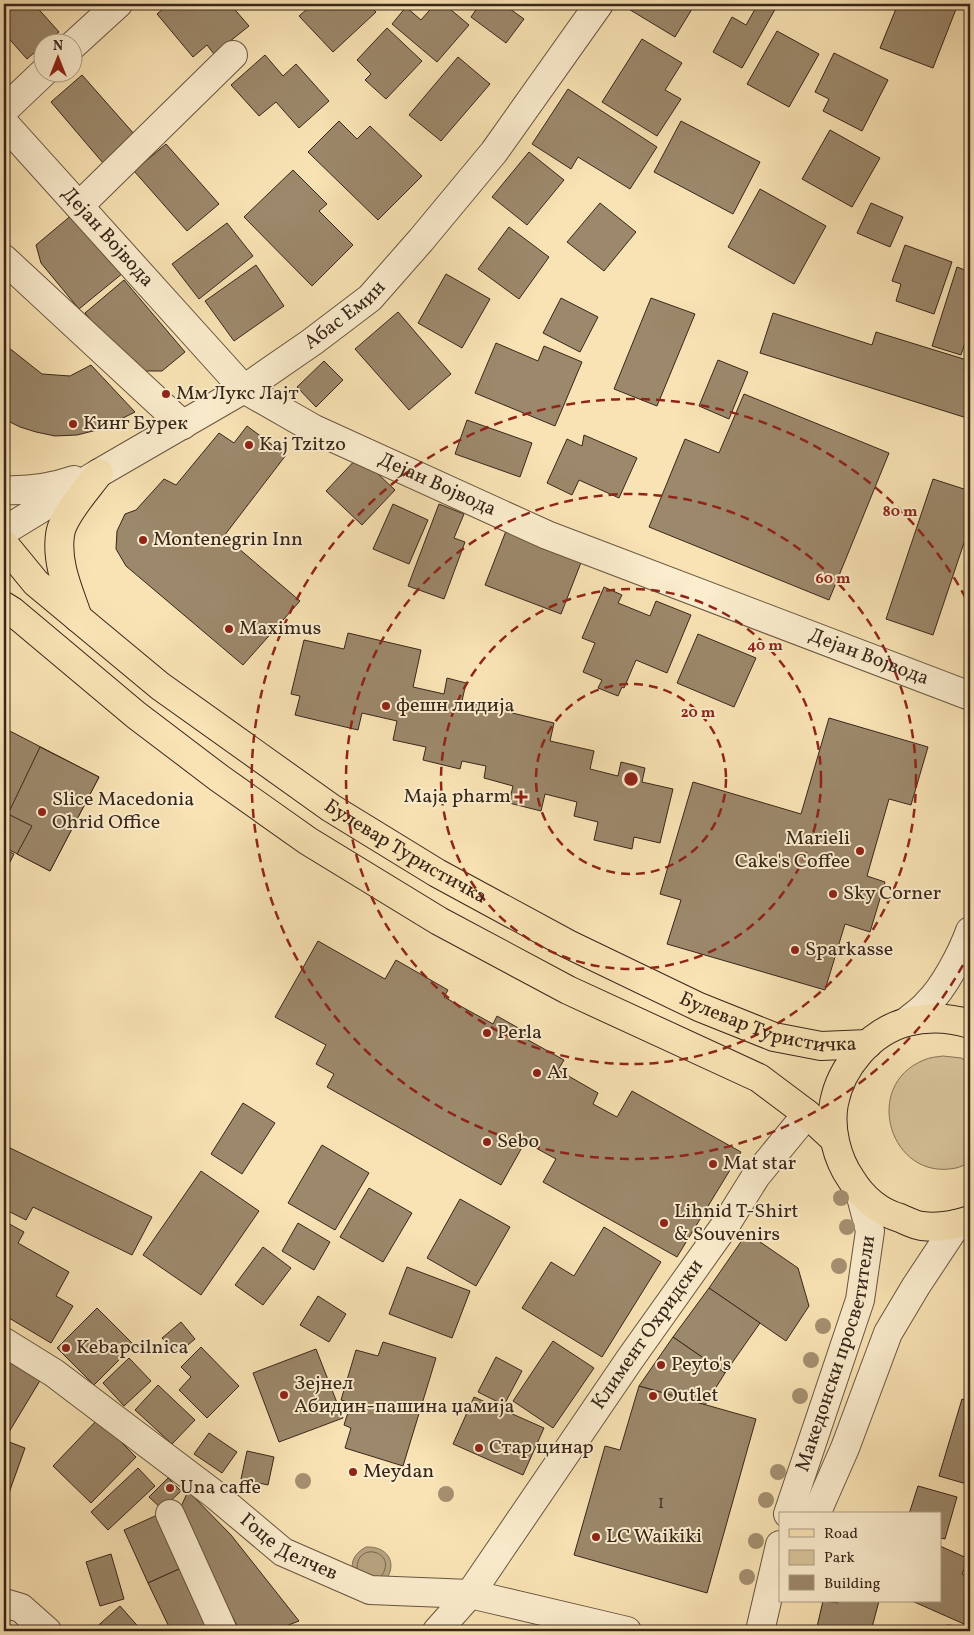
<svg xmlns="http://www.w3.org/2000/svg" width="974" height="1635" viewBox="0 0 974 1635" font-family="Vollkorn,serif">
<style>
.green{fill:#d8c39a;stroke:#88745a}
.water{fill:#b7a380;stroke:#847158}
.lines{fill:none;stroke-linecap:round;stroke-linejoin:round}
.shore{stroke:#78644e;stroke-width:1}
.building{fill:#9c886b;stroke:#38261b}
.minor-casing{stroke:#685541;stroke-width:30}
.major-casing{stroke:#38261b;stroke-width:30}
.minor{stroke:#fbedce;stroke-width:28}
.major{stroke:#f9e3b4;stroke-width:28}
.tree{fill:#a59071}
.ring{fill:none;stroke:#8f2418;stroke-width:2.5;stroke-dasharray:9 6}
.poi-dot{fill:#8f2418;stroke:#fbedce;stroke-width:2}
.labels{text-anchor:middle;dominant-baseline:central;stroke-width:4;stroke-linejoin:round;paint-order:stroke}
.number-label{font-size:18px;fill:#513e2f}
.street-label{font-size:20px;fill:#38261b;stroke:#fbedce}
.poi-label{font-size:20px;fill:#38261b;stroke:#fbedce;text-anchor:start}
.centre{fill:#8f2418;stroke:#fbedce;stroke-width:2.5}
.ring-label{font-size:15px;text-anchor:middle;font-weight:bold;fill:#8f2418;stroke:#fbedce;stroke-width:4;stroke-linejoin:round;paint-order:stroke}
</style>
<rect width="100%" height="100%" fill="#f9e3b4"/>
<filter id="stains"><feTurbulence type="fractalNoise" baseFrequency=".004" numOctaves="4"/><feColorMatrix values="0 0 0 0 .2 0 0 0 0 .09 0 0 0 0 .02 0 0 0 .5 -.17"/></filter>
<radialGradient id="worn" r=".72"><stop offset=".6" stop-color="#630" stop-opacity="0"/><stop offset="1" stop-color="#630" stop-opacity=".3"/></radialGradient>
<path class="green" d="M943,1056l18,2 9,5v100c-4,1 -9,4 -14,5 -66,14 -95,-83 -32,-108 6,-3 13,-3 19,-4z"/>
<path class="water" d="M366,1547c21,-1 32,15 20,33l-33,-7c-3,-12 2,-20 13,-26z"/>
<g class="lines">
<path class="shore" d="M357,1568c0,-28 41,-16 25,7"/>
</g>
<g class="building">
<polygon points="4,4 34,4 59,32 46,42 42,42 42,46 27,59 4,33"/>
<polygon points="169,4 197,4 201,8 207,4 230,4 249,26 214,54 207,45 193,57 157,14"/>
<polygon points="313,4 368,4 376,12 333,52 299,16"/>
<polygon points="435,4 444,4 469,25 437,62 392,24 406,7 421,20"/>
<polygon points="480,4 503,4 524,19 506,43 471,17"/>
<polygon points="629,4 695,4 675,37 627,8"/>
<polygon points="758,4 778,4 742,68 713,52 732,17 746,25"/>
<polygon points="898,4 958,4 933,68 880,48"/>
<polygon points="387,28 422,61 386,99 365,80 371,74 357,60"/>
<polygon points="777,31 819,54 789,107 747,84"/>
<polygon points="642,39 682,63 665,90 681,99 657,136 602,102"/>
<polygon points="834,53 888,80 862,131 823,111 829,99 815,92"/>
<polygon points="265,55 283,76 296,64 329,101 299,128 276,102 259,116 231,85"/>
<polygon points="458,57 490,84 441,141 409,115"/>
<polygon points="82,75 135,135 103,163 51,102"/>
<polygon points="568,89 657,147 630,189 578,157 571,169 532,144"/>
<polygon points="339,121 357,139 370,126 422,176 378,220 308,152"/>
<polygon points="681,121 760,162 733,214 654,172"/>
<polygon points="830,130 880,158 852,207 802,179"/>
<polygon points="166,144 219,204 187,231 134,171"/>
<polygon points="529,152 564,180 527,225 492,197"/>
<polygon points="293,170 327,204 319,211 353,245 312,286 244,217"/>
<polygon points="760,189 826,226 794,284 728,247"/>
<polygon points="600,203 636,232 604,271 567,242"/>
<polygon points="871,203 903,217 890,247 857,233"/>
<polygon points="73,214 123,273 79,309 41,263 36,245"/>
<polygon points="227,223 253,256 199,299 172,264"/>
<polygon points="509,227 549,257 519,299 478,269"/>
<polygon points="905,245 952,262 934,314 896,301 901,284 892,281"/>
<polygon points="256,265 284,306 234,341 205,301"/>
<polygon points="957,267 970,272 970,328 961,355 932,346"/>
<polygon points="446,274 490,299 462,348 418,323"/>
<polygon points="124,280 185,352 162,371 133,371 85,313"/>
<polygon points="561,298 598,317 580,352 543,333"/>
<polygon points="651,298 695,314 657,406 614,389"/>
<polygon points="398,312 451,374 409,410 355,349"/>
<polygon points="773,313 872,345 876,332 970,361 970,419 760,353"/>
<polygon points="496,343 538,361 544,346 582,362 555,426 475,393"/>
<polygon points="4,344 42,374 70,376 91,365 135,412 101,429 77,435 55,436 36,432 20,427 4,419"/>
<polygon points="718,360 748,372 729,419 699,406"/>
<polygon points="324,361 343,380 316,407 297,387"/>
<polygon points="744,394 889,453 829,600 649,527 685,439 719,453"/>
<polygon points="467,420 532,443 520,477 455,454"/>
<polygon points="247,426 286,455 224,536 300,601 243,665 126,566 116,549 117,531 125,514 136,510 164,479 176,485 219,433 234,443"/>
<polygon points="584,435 637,458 619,498 579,480 572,495 547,483 567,439 582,446"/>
<polygon points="359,456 395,490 362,525 326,491"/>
<polygon points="933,479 970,491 970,525 933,635 886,619"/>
<polygon points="393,504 428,520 409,564 373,549"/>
<polygon points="439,504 464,514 454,538 465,542 444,599 408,586"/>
<polygon points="506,531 582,560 561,614 485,585"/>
<polygon points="604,587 622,595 618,603 650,616 656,601 691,615 667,673 636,660 624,688 622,687 618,696 598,688 602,680 583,672 595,643 582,638"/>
<polygon points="348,633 421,650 413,687 444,694 447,678 466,683 462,701 554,723 550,741 594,751 590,769 618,776 621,762 645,768 642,782 673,789 660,843 634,837 632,849 594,840 598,822 574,816 577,802 545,794 541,811 509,803 513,786 484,778 486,766 462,761 460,769 423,760 426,747 393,740 397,721 362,713 358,730 295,715 300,696 291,694 304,640 344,649"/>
<polygon points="698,634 756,658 734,707 677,683"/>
<polygon points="829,718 928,747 911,805 889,799 867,876 885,882 870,932 845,924 825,990 667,944 681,900 660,894 693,782 801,814"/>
<polygon points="4,728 99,777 50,871 4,847"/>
<polygon points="40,747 99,777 50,871 17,854 32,826 8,814"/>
<polygon points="4,849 14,854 4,874"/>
<polygon points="318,941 385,979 396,960 448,990 444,997 493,1024 497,1016 531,1035 528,1040 564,1060 558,1070 598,1093 593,1104 617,1117 632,1091 741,1152 677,1257 543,1182 556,1159 525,1142 501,1185 327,1087 334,1074 316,1064 326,1045 275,1017"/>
<polygon points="243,1103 275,1123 242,1174 211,1154"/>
<polygon points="4,1145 152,1217 132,1255 33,1207 26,1220 4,1209"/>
<polygon points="322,1145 369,1173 335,1230 288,1203"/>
<polygon points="201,1171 259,1211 201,1295 143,1255"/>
<polygon points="369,1188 412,1213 383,1262 340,1237"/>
<polygon points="460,1199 510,1227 476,1286 427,1258"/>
<polygon points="4,1221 24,1232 18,1243 69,1272 56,1296 73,1306 51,1343 4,1315"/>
<polygon points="298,1223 330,1242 314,1270 282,1251"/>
<polygon points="604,1227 661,1262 602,1357 522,1308 551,1262 574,1276"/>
<polygon points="747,1233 798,1268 809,1306 786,1341 709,1288"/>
<polygon points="263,1247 291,1268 263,1305 235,1285"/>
<polygon points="407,1267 470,1291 452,1338 389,1314"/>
<polygon points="709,1288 760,1323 725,1373 673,1337"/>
<polygon points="318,1296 346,1314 329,1342 300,1325"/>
<polygon points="97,1308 134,1345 94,1385 57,1348"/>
<polygon points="181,1322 195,1339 177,1354 162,1338"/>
<polygon points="673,1337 725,1373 705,1405 639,1386"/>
<polygon points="553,1341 594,1368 553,1428 513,1401"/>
<polygon points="383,1342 436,1358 403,1466 345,1448 351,1428 344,1425 351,1403 341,1400 356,1350 378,1356"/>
<polygon points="201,1347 239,1386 207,1418 179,1390 191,1377 181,1367"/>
<polygon points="316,1349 343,1418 279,1442 253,1373"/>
<polygon points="4,1357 41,1379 9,1432 4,1429"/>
<polygon points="496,1357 522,1371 504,1405 478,1392"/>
<polygon points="129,1358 151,1381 124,1406 103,1383"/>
<polygon points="158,1385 195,1420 172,1444 135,1410"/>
<polygon points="639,1386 756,1419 707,1593 574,1555 605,1446 620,1450"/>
<polygon points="474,1397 544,1428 523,1475 453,1444"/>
<polygon points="962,1399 970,1402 970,1485 939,1476"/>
<polygon points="98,1419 136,1457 91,1503 53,1466"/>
<polygon points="209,1433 237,1452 222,1473 194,1454"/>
<polygon points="4,1440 25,1448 10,1490 4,1489"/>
<polygon points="247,1451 274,1457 268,1485 241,1479"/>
<polygon points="138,1468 155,1486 108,1530 91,1512"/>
<polygon points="168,1478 181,1491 162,1509 149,1497"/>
<polygon points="918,1486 957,1497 945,1539 940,1538 940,1514 909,1514"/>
<polygon points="4,1489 10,1490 4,1524"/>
<polygon points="188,1491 231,1535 299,1621 273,1631 240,1631 232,1616 228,1619 176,1518"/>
<polygon points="164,1512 188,1565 148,1583 124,1530"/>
<polygon points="940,1546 969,1559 962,1574 970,1578 970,1609 964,1624 912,1601 940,1601"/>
<polygon points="111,1554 124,1599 100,1606 86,1562"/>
<polygon points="188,1565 218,1631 171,1631 148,1583"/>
<polygon points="823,1601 838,1603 839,1601 879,1601 871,1631 816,1631"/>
<polygon points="120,1606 142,1631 92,1631"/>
<polygon points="947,1625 970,1627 970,1631 946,1631"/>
</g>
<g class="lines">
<defs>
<g id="minor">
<polyline points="72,46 118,4"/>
<polyline points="4,110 44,72"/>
<path id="s1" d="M4,123l240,266 70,40 233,106 423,161"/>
<polyline points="79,206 233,55"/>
<polyline points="4,259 183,425"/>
<path d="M4,490c24,1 47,-2 70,-10"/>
<path id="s2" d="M4,531l95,-58 145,-84 68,-47 58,-44 51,-58 73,-88 105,-148"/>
<path d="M906,1022c7,-6 15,-11 21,-18 17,-16 35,-51 43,-73"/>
<path id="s3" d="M4,1342l50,31 160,121 69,58 87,38 100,4 157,37"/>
<polyline points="170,1514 223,1631"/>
<path id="s4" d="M788,1514l72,-214 10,-69 -10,-38"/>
<polyline points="816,1514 845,1448 888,1333 916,1286 957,1224"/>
<polyline points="4,1603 21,1608 47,1631"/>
<path id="s5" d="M437,1631l33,-37 160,-235 98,-138 28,-45 51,-62"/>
<polyline points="760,1631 780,1545"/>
</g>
<g id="major">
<path id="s6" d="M4,544l32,39 124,103 171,122 106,65 131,71 131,63 75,30 47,9 47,-2"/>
<polyline points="4,606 12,611 136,715 219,778 308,841 439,921 568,990 759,1078 807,1114 833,1138"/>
<path d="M78,618c-9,-27 -22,-54 -18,-83 2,-19 28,-47 39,-62"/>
<path d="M970,1024c-20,-6 -43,-7 -63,-2 -37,10 -66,45 -73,81 -5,25 3,56 17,76 11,18 28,33 49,39 7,3 14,7 22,8 15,2 33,-1 48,-6"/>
</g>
</defs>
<use href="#minor" class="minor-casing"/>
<use href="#major" class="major-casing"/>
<use href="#minor" class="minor"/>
<use href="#major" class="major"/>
</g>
<g class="tree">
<circle cx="841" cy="1198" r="8"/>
<circle cx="847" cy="1227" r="8"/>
<circle cx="839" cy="1266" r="8"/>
<circle cx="823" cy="1326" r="8"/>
<circle cx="811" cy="1360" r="8"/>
<circle cx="800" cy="1396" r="8"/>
<circle cx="778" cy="1472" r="8"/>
<circle cx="303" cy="1481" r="8"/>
<circle cx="446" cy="1494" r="8"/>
<circle cx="766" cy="1500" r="8"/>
<circle cx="756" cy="1541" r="8"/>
<circle cx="747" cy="1577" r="8"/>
</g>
<g class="ring">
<circle cx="631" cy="779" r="95"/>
<circle cx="631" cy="779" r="190"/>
<circle cx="631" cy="779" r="285"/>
<path d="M970 952A380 380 0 1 1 970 606"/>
</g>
<g class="poi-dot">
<circle cx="166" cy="394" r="5"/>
<circle cx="73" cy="424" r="5"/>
<circle cx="249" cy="445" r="5"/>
<circle cx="143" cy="540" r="5"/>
<circle cx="229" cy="629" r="5"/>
<circle cx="386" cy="706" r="5"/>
<path d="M518.5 789.5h5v5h5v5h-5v5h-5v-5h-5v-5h5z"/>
<circle cx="42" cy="812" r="5"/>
<circle cx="860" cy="851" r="5"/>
<circle cx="833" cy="894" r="5"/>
<circle cx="795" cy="950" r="5"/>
<circle cx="487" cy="1033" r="5"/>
<circle cx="537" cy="1073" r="5"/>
<circle cx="487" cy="1142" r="5"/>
<circle cx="713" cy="1164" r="5"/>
<circle cx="664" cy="1223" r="5"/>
<circle cx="66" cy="1348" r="5"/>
<circle cx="661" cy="1365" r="5"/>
<circle cx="284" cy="1395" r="5"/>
<circle cx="653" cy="1396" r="5"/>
<circle cx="479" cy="1448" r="5"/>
<circle cx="353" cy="1472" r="5"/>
<circle cx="170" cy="1488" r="5"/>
<circle cx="596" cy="1537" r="5"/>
</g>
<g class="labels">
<g class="number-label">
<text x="661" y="1503">1</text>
</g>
<g class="street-label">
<text stroke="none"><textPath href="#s1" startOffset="154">Дејан Војвода</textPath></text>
<text stroke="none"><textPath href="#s2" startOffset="404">Абас Емин</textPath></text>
<text stroke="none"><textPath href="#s1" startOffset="574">Дејан Војвода</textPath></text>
<text stroke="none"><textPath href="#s1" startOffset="1039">Дејан Војвода</textPath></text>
<text stroke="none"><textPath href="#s6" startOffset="508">Булевар Туристичка</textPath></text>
<text stroke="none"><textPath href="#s6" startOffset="912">Булевар Туристичка</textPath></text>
<text stroke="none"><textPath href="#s5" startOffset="364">Климент Охридски</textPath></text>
<text stroke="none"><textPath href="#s4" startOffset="168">Македонски просветители</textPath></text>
<text stroke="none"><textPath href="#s3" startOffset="352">Гоце Делчев</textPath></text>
</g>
<g class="poi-label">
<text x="176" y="394">Мм Лукс Лајт</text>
<text x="83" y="424">Кинг Бурек</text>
<text x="259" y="445">Kaj Tzitzo</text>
<text x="153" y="540">Montenegrin Inn</text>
<text x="239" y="629">Maximus</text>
<text x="396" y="706">фешн лидија</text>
<text x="511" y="797" text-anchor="end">Maja pharm</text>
<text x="52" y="800">Slice Macedonia<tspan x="52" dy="23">Ohrid Office</tspan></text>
<text x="850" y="839" text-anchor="end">Marieli<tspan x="850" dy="23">Cake's Coffee</tspan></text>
<text x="843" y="894">Sky Corner</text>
<text x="805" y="950">Sparkasse</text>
<text x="497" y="1033">Perla</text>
<text x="547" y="1073">A1</text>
<text x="497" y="1142">Sebo</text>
<text x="723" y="1164">Mat star</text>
<text x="674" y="1212">Lihnid T-Shirt<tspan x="674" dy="23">&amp; Souvenirs</tspan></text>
<text x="76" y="1348">Kebapcilnica</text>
<text x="671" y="1365">Peyto's</text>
<text x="294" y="1384">Зејнел<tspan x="294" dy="23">Абидин-пашина џамија</tspan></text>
<text x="663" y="1396">Outlet</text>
<text x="489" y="1448">Стар цинар</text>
<text x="363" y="1472">Meydan</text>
<text x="180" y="1488">Una caffe</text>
<text x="606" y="1537">LC Waikiki</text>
</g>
</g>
<circle cx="631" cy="779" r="8" class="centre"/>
<g class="ring-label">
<text x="900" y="516">80 m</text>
<text x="833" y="583">60 m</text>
<text x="765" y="650">40 m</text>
<text x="698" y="717">20 m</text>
</g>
<rect width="974" height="1635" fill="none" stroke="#f9e3b4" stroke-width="20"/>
<rect x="5" y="5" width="964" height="1625" fill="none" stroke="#38261b" stroke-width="2.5"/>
<rect x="10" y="10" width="954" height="1615" fill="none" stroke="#38261b"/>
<rect x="779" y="1512" width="162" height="90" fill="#fbedce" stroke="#ad9d86"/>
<rect x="789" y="1529" width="25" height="8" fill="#f9e3b4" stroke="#ad9d86"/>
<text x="824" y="1538" font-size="15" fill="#38261b">Road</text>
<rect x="789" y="1550" width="25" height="15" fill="#d8c39a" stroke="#ad9d86"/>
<text x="824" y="1562" font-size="15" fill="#38261b">Park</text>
<rect x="789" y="1575" width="25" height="15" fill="#9c886b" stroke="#ad9d86"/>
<text x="824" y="1588" font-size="15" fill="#38261b">Building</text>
<g transform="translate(58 58)"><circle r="24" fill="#fbedce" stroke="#ad9d86"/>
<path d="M0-4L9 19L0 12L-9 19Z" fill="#8f2418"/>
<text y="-8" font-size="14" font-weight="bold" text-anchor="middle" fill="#38261b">N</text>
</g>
<rect width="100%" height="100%" filter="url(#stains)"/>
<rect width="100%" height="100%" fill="url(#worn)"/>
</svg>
